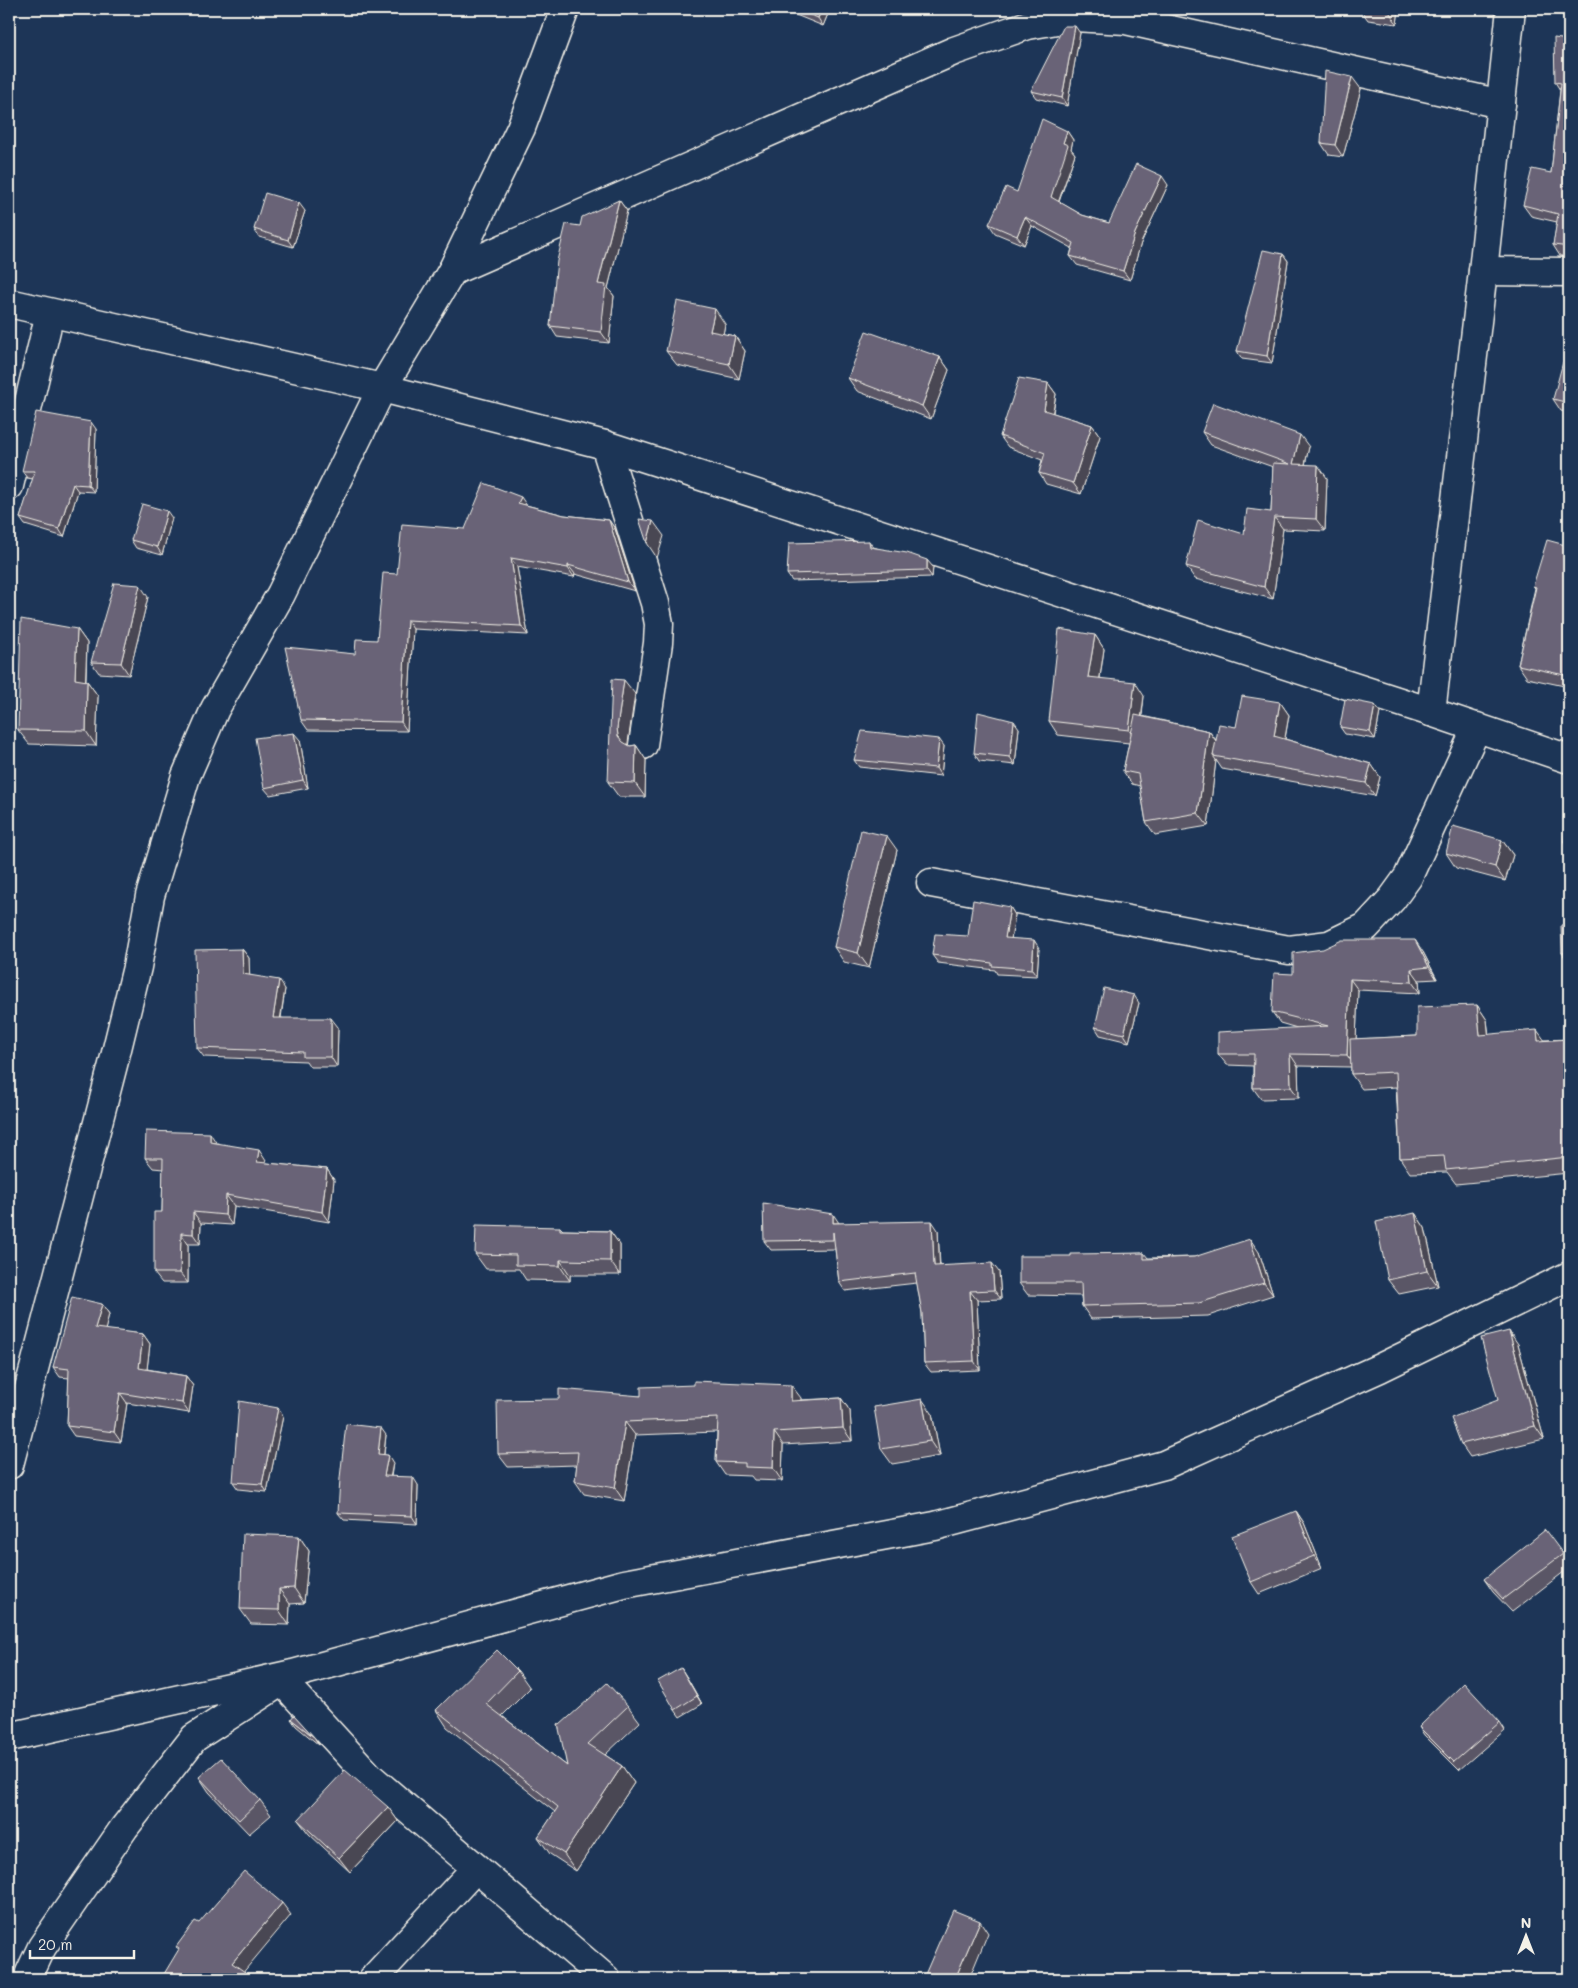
<svg xmlns="http://www.w3.org/2000/svg" width="1578" height="1988" viewBox="0 0 1578 1988" font-family="Mali,sans-serif">
<style>
.lines{fill:none;stroke-linecap:round;stroke-linejoin:round}
.minor-casing{stroke:#f4f1e8;stroke-width:31}
.minor{stroke:#1d3557;stroke-width:28}
.wall{fill:#5a5666;stroke:#f4f1e8}
.shaded-wall{fill:#4a4653;stroke:#f4f1e8}
.building{fill:#696477;stroke:#f4f1e8}
</style>
<rect width="100%" height="100%" fill="#1d3557"/>
<filter id="ink" filterUnits="userSpaceOnUse"><feTurbulence type="fractalNoise" baseFrequency=".02" numOctaves="2"/><feDisplacementMap in="SourceGraphic" scale="10" xChannelSelector="R" yChannelSelector="G"/><feConvolveMatrix kernelMatrix="1 2 1 2 8 2 1 2 1" color-interpolation-filters="sRGB"/></filter>
<g filter="url(#ink)">
<g class="lines">
<defs>
<g id="minor">
<polyline points="452,271 954,51 1028,25 1074,17 1126,20 1501,104"/>
<polyline points="1483,271 1569,272"/>
<polyline points="9,303 382,388 605,445 1431,712 1569,759"/>
<polyline points="605,445 655,603 659,624 658,643 643,745"/>
<polyline points="9,486 50,313"/>
<polyline points="1431,712 1483,271 1511,9"/>
<polyline points="931,883 1289,950 1329,945 1366,927 1392,899 1408,877 1477,727"/>
<polyline points="9,1465 115,1057 137,967 150,896 186,776 215,709 281,594 382,388 452,271 521,128 565,9"/>
<polyline points="282,1681 370,1777 606,1979"/>
<polyline points="9,1737 293,1674 624,1584 935,1526 1164,1465 1380,1368 1569,1276"/>
<polyline points="27,1979 42,1947 124,1828 194,1738 279,1683"/>
<polyline points="373,1979 476,1868"/>
</g>
</defs>
<use href="#minor" class="minor-casing"/>
<use href="#minor" class="minor"/>
</g>
<g class="wall">
<polygon points="781,9 830,9 823,26"/>
<polygon points="1360,9 1399,9 1397,24 1368,20"/>
<polygon points="1080,33 1067,106 1036,98 1031,91"/>
<polygon points="1569,40 1569,256 1560,256 1553,245 1557,222 1531,216 1523,205 1551,173 1560,90 1555,82"/>
<polygon points="1361,89 1343,157 1329,155 1321,143"/>
<polygon points="1067,131 1073,140 1071,149 1075,154 1059,202 1082,215 1109,223 1168,185 1141,243 1130,280 1077,265 1070,256 1072,248 1032,226 1024,245 995,233 989,224 1017,192"/>
<polygon points="619,200 627,211 608,288 614,296 609,343 557,337 550,326 580,226"/>
<polygon points="305,211 293,247 259,237 254,229"/>
<polygon points="1283,254 1288,261 1272,363 1242,359 1237,351"/>
<polygon points="725,324 723,334 735,336 745,351 739,379 677,365 666,351"/>
<polygon points="940,357 949,370 931,419 857,391 848,378"/>
<polygon points="1569,364 1569,413 1561,411 1553,399"/>
<polygon points="1048,383 1056,394 1053,413 1092,425 1100,436 1081,494 1046,484 1039,473 1042,460 1008,447 1000,436"/>
<polygon points="96,429 94,492 78,491 64,537 25,525 20,518 33,479 27,478 22,471"/>
<polygon points="1202,432 1309,447 1305,465 1327,478 1325,531 1283,529 1273,599 1195,579 1186,566 1244,534 1271,512 1273,467 1211,445"/>
<polygon points="526,505 564,515 609,520 615,529 635,591 575,574 574,577 517,567 528,635 413,629 407,731 308,730 301,720 355,654 377,640 465,529"/>
<polygon points="172,518 162,555 136,548 131,540"/>
<polygon points="869,541 873,547 933,567 932,577 792,581 787,574"/>
<polygon points="1569,546 1569,687 1527,678 1518,665 1535,588 1533,586"/>
<polygon points="148,597 129,675 99,673 91,662"/>
<polygon points="77,629 87,643 86,681 87,681 98,696 96,746 29,744 18,730"/>
<polygon points="1095,635 1104,649 1100,678 1144,696 1142,716 1209,731 1216,740 1236,727 1280,702 1289,715 1285,739 1371,764 1380,777 1375,796 1222,769 1216,760 1208,826 1155,835 1146,822 1140,786 1132,784 1123,771 1129,743 1058,735 1049,721"/>
<polygon points="635,694 628,743 628,745 630,746 636,745 646,760 645,797 619,797 608,782"/>
<polygon points="1380,712 1375,739 1345,734 1340,727"/>
<polygon points="1019,728 1015,765 979,761 974,753"/>
<polygon points="300,740 308,788 270,795 264,788"/>
<polygon points="944,746 941,776 859,767 854,760"/>
<polygon points="1569,795 1569,849 1564,842"/>
<polygon points="1502,840 1513,855 1505,881 1456,868 1446,853"/>
<polygon points="897,850 869,968 844,962 834,947"/>
<polygon points="1010,907 1015,915 1011,939 1039,948 1037,976 997,974 995,970 938,963 932,955 968,936"/>
<polygon points="1569,924 1569,960 1567,960 1562,953"/>
<polygon points="242,949 249,958 249,975 285,989 281,1018 338,1027 337,1067 310,1067 306,1061 204,1057 197,1048"/>
<polygon points="1423,952 1437,979 1419,980 1420,993 1358,990 1356,1039 1417,1036 1477,1005 1487,1020 1489,1035 1544,1040 1569,1039 1569,1173 1456,1184 1447,1172 1410,1173 1400,1158 1396,1087 1362,1089 1351,1074 1351,1067 1298,1066 1299,1098 1261,1099 1253,1088 1253,1066 1227,1065 1218,1054 1297,1028 1280,1023 1272,1012 1293,974"/>
<polygon points="1139,1003 1129,1042 1100,1035 1095,1027"/>
<polygon points="217,1143 266,1161 266,1163 327,1169 334,1180 329,1222 234,1206 232,1225 201,1223 200,1244 188,1244 188,1283 162,1283 154,1273 162,1212 163,1169 153,1168 145,1158"/>
<polygon points="1415,1213 1425,1228 1438,1286 1399,1294 1388,1280"/>
<polygon points="839,1223 938,1230 940,1265 999,1272 1001,1299 977,1300 980,1370 931,1372 924,1363 922,1313 917,1283 845,1291 839,1282 835,1249 771,1250 764,1241"/>
<polygon points="560,1227 563,1230 610,1231 620,1245 620,1275 570,1275 570,1281 526,1280 519,1269 486,1269 475,1254"/>
<polygon points="1259,1252 1273,1295 1208,1316 1091,1319 1082,1306 1081,1296 1028,1295 1019,1283 1071,1256 1144,1253 1148,1258 1194,1257"/>
<polygon points="102,1304 109,1314 105,1330 143,1334 150,1344 147,1369 186,1376 193,1386 189,1413 127,1403 121,1442 74,1436 67,1426 69,1378 60,1377 53,1367"/>
<polygon points="1518,1344 1544,1439 1470,1457 1461,1444 1498,1400"/>
<polygon points="641,1396 801,1398 800,1400 841,1398 850,1411 852,1441 783,1445 782,1481 754,1480 751,1476 725,1475 716,1462 717,1432 635,1435 624,1501 584,1494 575,1481 577,1465 508,1467 498,1454 559,1399"/>
<polygon points="932,1413 940,1456 892,1464 881,1449"/>
<polygon points="283,1416 267,1492 238,1489 233,1482"/>
<polygon points="386,1435 384,1455 393,1463 391,1477 418,1485 417,1524 344,1520 338,1513"/>
<polygon points="1296,1511 1304,1523 1322,1568 1259,1594 1251,1582"/>
<polygon points="299,1536 309,1551 304,1603 290,1604 289,1625 251,1624 240,1609"/>
<polygon points="1563,1554 1569,1563 1569,1568 1512,1612 1493,1592 1484,1579"/>
<polygon points="518,1671 530,1688 502,1716 567,1766 560,1725 628,1706 640,1722 605,1755 622,1766 634,1783 576,1871 550,1854 538,1837 555,1812 447,1727 436,1710"/>
<polygon points="686,1676 702,1704 680,1717 675,1710"/>
<polygon points="291,1719 314,1737 319,1745 296,1726"/>
<polygon points="1500,1722 1505,1730 1459,1770 1424,1735 1419,1727"/>
<polygon points="199,1777 260,1800 271,1815 249,1834 209,1792"/>
<polygon points="388,1807 398,1821 350,1872 309,1834 298,1820"/>
</g>
<g class="shaded-wall">
<polygon points="822,9 830,9 823,26 818,18"/>
<polygon points="1388,9 1399,9 1397,24 1388,10"/>
<polygon points="1075,26 1080,33 1067,106 1062,98"/>
<polygon points="1352,77 1361,89 1343,157 1335,145"/>
<polygon points="1067,131 1073,140 1071,149 1075,154 1057,206 1051,197 1063,143"/>
<polygon points="1162,176 1168,185 1141,243 1130,280 1123,271 1135,233"/>
<polygon points="619,200 627,211 608,288 614,296 609,343 601,332 598,284"/>
<polygon points="299,203 305,211 293,247 288,240"/>
<polygon points="1025,217 1032,226 1024,245 1017,236"/>
<polygon points="1283,254 1288,261 1272,363 1267,356"/>
<polygon points="715,309 725,324 721,346 710,331"/>
<polygon points="735,336 745,351 739,379 729,364"/>
<polygon points="940,357 949,370 931,419 922,406"/>
<polygon points="9,375 15,384 9,410"/>
<polygon points="1048,383 1056,394 1051,421 1044,410"/>
<polygon points="91,422 96,429 94,492 88,485"/>
<polygon points="1092,425 1100,436 1081,494 1073,483"/>
<polygon points="1300,435 1309,447 1302,477 1293,464"/>
<polygon points="1318,465 1327,478 1325,531 1316,519"/>
<polygon points="73,484 78,491 64,537 59,529"/>
<polygon points="521,497 527,506 518,503"/>
<polygon points="167,511 172,518 162,555 157,547"/>
<polygon points="1274,517 1283,529 1273,599 1264,587"/>
<polygon points="609,520 615,529 635,591 628,582"/>
<polygon points="653,521 664,536 657,558 647,543"/>
<polygon points="511,558 517,567 528,635 521,626"/>
<polygon points="927,560 933,567 932,577 927,570"/>
<polygon points="568,565 575,574 574,577 568,568"/>
<polygon points="140,585 148,597 129,675 121,663"/>
<polygon points="407,620 413,629 407,731 401,722"/>
<polygon points="77,629 87,643 85,694 75,679"/>
<polygon points="1095,635 1104,649 1098,690 1088,677"/>
<polygon points="624,680 635,694 628,743 628,750 618,736 617,728"/>
<polygon points="87,681 98,696 96,746 86,731"/>
<polygon points="1135,682 1144,696 1138,744 1129,730"/>
<polygon points="1280,702 1289,715 1283,749 1274,736"/>
<polygon points="1375,705 1380,712 1375,739 1370,732"/>
<polygon points="1014,721 1019,728 1015,765 1010,757"/>
<polygon points="1209,731 1218,744 1213,756 1216,760 1208,826 1198,813"/>
<polygon points="294,733 300,740 308,788 303,780"/>
<polygon points="939,739 944,746 941,776 936,768"/>
<polygon points="636,745 646,760 645,797 635,783"/>
<polygon points="1371,764 1380,777 1375,796 1366,783"/>
<polygon points="887,836 897,850 869,968 858,953"/>
<polygon points="1502,840 1513,855 1505,881 1495,867"/>
<polygon points="1010,907 1015,915 1010,946 1005,938"/>
<polygon points="1034,940 1039,948 1037,976 1032,969"/>
<polygon points="1415,940 1423,952 1437,979 1429,967"/>
<polygon points="242,949 249,958 250,983 243,974"/>
<polygon points="1411,969 1419,980 1420,993 1412,982"/>
<polygon points="1350,979 1358,990 1355,1067 1347,1055"/>
<polygon points="279,980 285,989 279,1027 273,1018"/>
<polygon points="1134,995 1139,1003 1129,1042 1124,1034"/>
<polygon points="1477,1005 1487,1020 1490,1050 1480,1035"/>
<polygon points="331,1018 338,1027 337,1067 331,1057"/>
<polygon points="1537,1030 1548,1045 1538,1041"/>
<polygon points="1290,1054 1298,1066 1299,1098 1291,1087"/>
<polygon points="210,1133 217,1144 210,1142"/>
<polygon points="259,1150 266,1161 264,1173 257,1162"/>
<polygon points="327,1169 334,1180 329,1222 322,1212"/>
<polygon points="226,1195 234,1206 232,1225 225,1215"/>
<polygon points="193,1212 201,1223 200,1244 193,1234"/>
<polygon points="1415,1213 1425,1228 1438,1286 1427,1271"/>
<polygon points="833,1214 839,1223 833,1223"/>
<polygon points="932,1221 938,1230 940,1275 934,1266"/>
<polygon points="610,1231 620,1245 620,1275 610,1261"/>
<polygon points="181,1233 188,1244 188,1283 180,1273"/>
<polygon points="1250,1239 1259,1252 1273,1295 1264,1283"/>
<polygon points="560,1260 570,1275 570,1281 560,1266"/>
<polygon points="992,1263 999,1272 1001,1299 994,1290"/>
<polygon points="970,1291 977,1300 980,1370 974,1361"/>
<polygon points="102,1304 109,1314 103,1339 95,1328"/>
<polygon points="1509,1331 1518,1344 1544,1439 1535,1426"/>
<polygon points="143,1334 150,1344 146,1378 139,1368"/>
<polygon points="186,1376 193,1386 189,1413 182,1403"/>
<polygon points="791,1385 801,1398 800,1414 791,1401"/>
<polygon points="120,1393 127,1403 121,1442 114,1432"/>
<polygon points="841,1398 850,1411 852,1441 843,1428"/>
<polygon points="922,1399 932,1413 940,1456 930,1441"/>
<polygon points="278,1408 283,1416 267,1492 262,1484"/>
<polygon points="625,1422 635,1435 624,1501 615,1488"/>
<polygon points="381,1428 386,1435 383,1461 378,1454"/>
<polygon points="774,1432 783,1445 782,1481 773,1468"/>
<polygon points="388,1455 393,1463 389,1484 384,1476"/>
<polygon points="413,1477 418,1485 417,1524 412,1516"/>
<polygon points="1296,1511 1304,1523 1322,1568 1314,1556"/>
<polygon points="299,1536 309,1551 304,1603 294,1588"/>
<polygon points="279,1589 290,1604 289,1625 279,1610"/>
<polygon points="681,1668 686,1676 702,1704 697,1696"/>
<polygon points="622,1766 634,1783 576,1871 564,1854"/>
<polygon points="388,1807 398,1821 350,1872 339,1858"/>
<polygon points="282,1903 291,1915 241,1975 232,1963"/>
<polygon points="980,1921 988,1933 969,1979 955,1979"/>
<polygon points="245,1972 250,1979 241,1979"/>
</g>
<g class="building">
<polygon points="795,9 822,9 818,18"/>
<polygon points="1064,26 1075,26 1062,98 1031,91"/>
<polygon points="1554,38 1569,40 1569,249 1562,246 1553,245 1558,214 1523,205 1532,169 1551,173 1561,83 1555,82"/>
<polygon points="1325,71 1352,77 1335,145 1321,143"/>
<polygon points="1042,119 1067,131 1063,143 1068,145 1051,197 1082,215 1109,223 1136,164 1162,176 1135,233 1123,271 1070,256 1074,243 1025,217 1017,236 989,224 1006,187 1017,192"/>
<polygon points="265,193 299,203 288,240 254,229"/>
<polygon points="619,200 598,284 606,285 601,332 550,326 557,261 566,224 580,226 582,217"/>
<polygon points="1263,250 1283,254 1267,356 1237,351"/>
<polygon points="677,301 715,309 710,331 735,336 729,364 666,351"/>
<polygon points="866,331 940,357 922,406 848,378"/>
<polygon points="1563,362 1569,364 1569,403 1553,399"/>
<polygon points="1019,378 1048,383 1044,410 1092,425 1073,483 1039,473 1045,453 1000,436"/>
<polygon points="1213,403 1300,435 1293,464 1318,465 1316,519 1274,517 1264,587 1186,566 1198,520 1244,534 1247,509 1271,512 1273,463 1290,464 1202,432"/>
<polygon points="36,412 91,422 88,485 73,484 59,529 20,518 35,471 22,471"/>
<polygon points="484,483 521,497 518,503 564,515 609,520 628,582 568,565 568,568 511,558 521,626 407,620 401,722 301,720 285,647 355,654 356,639 377,640 383,573 397,574 402,524 465,529"/>
<polygon points="142,504 167,511 157,547 131,540"/>
<polygon points="639,519 653,521 647,543"/>
<polygon points="1547,540 1569,546 1569,676 1518,665 1536,587 1533,586"/>
<polygon points="869,541 870,547 907,553 927,560 927,570 787,574 789,543"/>
<polygon points="114,583 140,585 121,663 91,662"/>
<polygon points="21,619 77,629 75,679 87,681 86,731 18,730"/>
<polygon points="1059,629 1095,635 1088,677 1135,682 1129,730 1049,721"/>
<polygon points="612,679 624,680 617,728 618,736 623,742 630,746 636,745 635,783 608,782"/>
<polygon points="1242,696 1280,702 1274,736 1371,764 1366,783 1213,756 1219,724 1236,727"/>
<polygon points="1345,699 1375,705 1370,732 1340,727"/>
<polygon points="978,712 1014,721 1010,757 974,753"/>
<polygon points="1135,715 1209,731 1198,813 1146,822 1138,774 1123,771"/>
<polygon points="862,731 939,739 936,768 854,760"/>
<polygon points="294,733 303,780 264,788 255,738"/>
<polygon points="1567,795 1569,795 1569,843 1564,842"/>
<polygon points="1453,826 1502,840 1495,867 1446,853"/>
<polygon points="861,830 887,836 858,953 834,947"/>
<polygon points="973,900 1010,907 1005,938 1034,940 1032,969 992,966 992,963 932,955 935,934 968,936"/>
<polygon points="1569,924 1569,953 1562,953 1561,925"/>
<polygon points="1342,940 1415,940 1429,967 1411,969 1412,982 1350,979 1347,1055 1290,1054 1291,1087 1253,1088 1254,1054 1218,1054 1218,1032 1328,1026 1272,1012 1274,973 1293,974 1293,953 1323,949"/>
<polygon points="242,949 243,974 279,980 273,1018 331,1018 331,1057 303,1057 303,1052 197,1048 195,950"/>
<polygon points="1104,988 1134,995 1124,1034 1095,1027"/>
<polygon points="1477,1005 1480,1035 1537,1030 1538,1041 1569,1039 1569,1157 1446,1170 1444,1156 1400,1158 1396,1072 1351,1074 1350,1039 1417,1036 1417,1007"/>
<polygon points="146,1131 210,1133 210,1142 259,1150 257,1162 327,1169 322,1212 226,1195 225,1215 193,1212 193,1234 181,1233 180,1273 154,1273 154,1212 162,1212 163,1158 145,1158"/>
<polygon points="763,1203 833,1214 833,1223 932,1221 934,1266 992,1263 994,1290 970,1291 974,1361 924,1363 922,1313 915,1273 839,1282 833,1232 833,1240 764,1241"/>
<polygon points="1415,1213 1427,1271 1388,1280 1376,1222"/>
<polygon points="476,1225 560,1227 560,1230 610,1231 610,1261 560,1260 560,1266 516,1265 516,1255 475,1254"/>
<polygon points="1250,1239 1264,1283 1199,1303 1082,1306 1081,1283 1019,1283 1019,1256 1071,1256 1071,1254 1144,1253 1144,1259 1194,1257"/>
<polygon points="72,1297 102,1304 95,1328 143,1334 139,1368 186,1376 182,1403 120,1393 114,1432 67,1426 69,1369 53,1367"/>
<polygon points="1509,1331 1535,1426 1461,1444 1451,1418 1498,1400 1481,1338"/>
<polygon points="694,1381 791,1385 791,1401 841,1398 843,1428 774,1432 773,1468 745,1467 745,1463 716,1462 718,1418 625,1422 615,1488 575,1481 578,1452 498,1454 497,1400 559,1399 559,1389 641,1396 641,1387 694,1385"/>
<polygon points="922,1399 930,1441 881,1449 874,1407"/>
<polygon points="239,1401 278,1408 262,1484 233,1482"/>
<polygon points="346,1424 381,1428 378,1454 388,1455 384,1476 413,1477 412,1516 338,1513 340,1478"/>
<polygon points="1296,1511 1314,1556 1251,1582 1232,1536"/>
<polygon points="1545,1530 1563,1554 1503,1599 1484,1579"/>
<polygon points="243,1534 299,1536 294,1588 279,1589 279,1610 240,1609"/>
<polygon points="497,1650 518,1671 486,1704 567,1766 558,1724 560,1725 607,1683 628,1706 588,1744 622,1766 564,1854 538,1837 558,1807 436,1710"/>
<polygon points="681,1668 697,1696 675,1710 658,1681"/>
<polygon points="1464,1683 1500,1722 1454,1762 1419,1727"/>
<polygon points="294,1715 314,1737 291,1719"/>
<polygon points="221,1758 260,1800 239,1820 199,1777"/>
<polygon points="345,1770 388,1807 339,1858 298,1820"/>
<polygon points="244,1871 282,1903 232,1963 245,1972 241,1979 161,1979 179,1949 176,1947 195,1921 199,1923"/>
<polygon points="953,1910 980,1921 955,1979 923,1979"/>
</g>
</g>
<rect width="1578" height="1988" fill="none" stroke="#1d3557" stroke-width="30"/>
<rect x="15" y="15" width="1548" height="1958" fill="none" stroke="#f4f1e8" stroke-width="2" filter="url(#ink)"/>
<g transform="translate(1526 1936)" stroke="#1d3557" stroke-width="4" paint-order="stroke">
<path d="M0-4L9 19L0 12L-9 19Z" fill="#f4f1e8"/>
<text y="-8" font-size="14" font-weight="bold" text-anchor="middle" fill="#f4f1e8">N</text>
</g>
<path d="M30 1950v8h104v-8" fill="none" stroke="#f4f1e8" stroke-width="2.5"/>
<text x="38" y="1950" font-size="15" fill="#f4f1e8" stroke="#1d3557" stroke-width="4" paint-order="stroke">20 m</text>
</svg>
